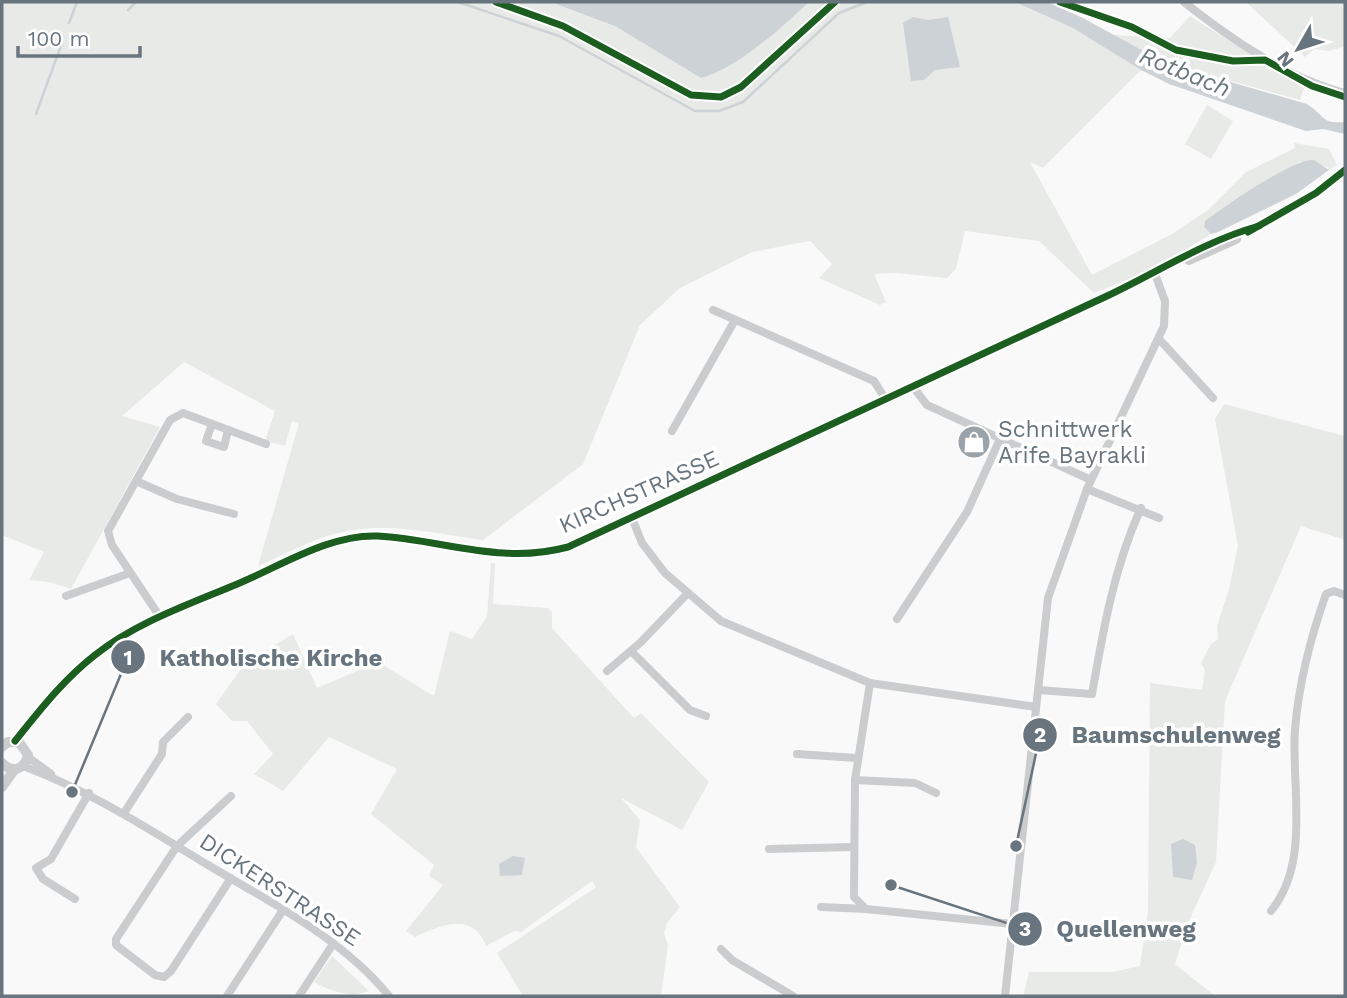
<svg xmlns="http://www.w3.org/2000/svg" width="1347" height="998" viewBox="0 0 1347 998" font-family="'Work Sans',sans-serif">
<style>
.green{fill:#e8eae7}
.water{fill:#ccd2d6}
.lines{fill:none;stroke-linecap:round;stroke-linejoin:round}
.stream{stroke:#ccd2d6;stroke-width:2.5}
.minor{stroke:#cacccd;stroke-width:8}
.tertiary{stroke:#cacccd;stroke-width:10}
.cycleway-casing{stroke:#fff;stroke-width:11}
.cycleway{stroke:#1b5e20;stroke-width:7}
.labels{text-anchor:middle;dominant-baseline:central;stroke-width:7;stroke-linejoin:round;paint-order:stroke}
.poi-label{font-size:23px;fill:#68757f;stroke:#fff;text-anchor:start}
.street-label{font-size:23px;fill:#68757f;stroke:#fff}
.water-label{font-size:24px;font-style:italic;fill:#69797f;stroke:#fff}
.leader{fill:none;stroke:#68757f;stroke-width:2.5}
.callout-dot{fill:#68757f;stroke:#fff;stroke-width:2.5}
.mark-label{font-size:21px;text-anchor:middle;font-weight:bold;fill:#fff}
.callout-label{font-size:24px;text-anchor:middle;font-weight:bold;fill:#68757f;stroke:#fff;stroke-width:7;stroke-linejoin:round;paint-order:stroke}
</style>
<rect width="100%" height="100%" fill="#f9f9f9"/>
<g class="green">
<path d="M2,2h1013l58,26 68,42 -98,98 -13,-6 62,113 80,-41 37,-25 37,-37 49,-24 -1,-5 35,6 8,16 -8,5 -1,-3 -28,-5 -95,59 -1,6 7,7 -57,35 -60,24 -55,-52 -74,-10 -9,38 -9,9 -51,-5 -22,1 12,28 -6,3 -61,-27 13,-14 -22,-23 -58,11 -72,36 -40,37 -57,139 -100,76c-47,-6 -97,-19 -145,-7 -27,6 -54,22 -80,33l41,-143 -7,-2 -7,25 -20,-5 10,-30 -91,-49 -62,54 38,11 -89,162 -22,-7 -20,-2 15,-28 -42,-17z"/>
<polygon points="1246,2 1345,2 1345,46 1330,51 1314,49 1305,57"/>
<polygon points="1190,16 1304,88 1300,100 1165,63 1112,35 1170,38"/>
<polygon points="1207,105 1233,121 1211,159 1185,144"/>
<polygon points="1224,404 1345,436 1345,540 1301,526 1225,701 1216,862 1188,923 1175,964 1215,996 1023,996 1029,972 1113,972 1140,966 1148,911 1150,683 1202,690 1205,670 1201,663 1211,644 1218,639 1217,626 1229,589 1238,546 1215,419"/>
<path d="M491,563h4l-2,41 55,4 4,4v16l82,90 7,-5 68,69 -27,48 -61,-32 19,22 -4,27 44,60 -13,16 -3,10 4,12 -7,51h-138l-26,-43 99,-66 -4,-6 -71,51 -7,-1 -28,15c-13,-35 -45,-21 -71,-9l-9,-6 37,-46 -14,-9 5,-11 -63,-51 26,-45 -68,-32 -46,54 -29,-17 19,-20 -26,-33h-15l-16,-17 29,-41 48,-29 24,54 61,-26 56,34 16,-65 22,8 15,-23z"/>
<path d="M332,956l37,35c-17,7 -38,1 -55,-9z"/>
</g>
<g class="water">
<path d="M551,2h258c-28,26 -71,66 -108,76l-86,-52z"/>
<path d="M1015,2h32l36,16 82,45 142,41c19,12 13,20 38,18v12l-22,-5 -17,2 -137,-47 -28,-14 -68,-42z"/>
<polygon points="913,17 928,20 948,17 960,67 935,70 924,80 911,81 903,23"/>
<path d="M1314,160l15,10 -33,24 -78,38 -7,2 -7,-7 1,-6c19,-14 88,-63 109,-61z"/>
<polygon points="1183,839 1195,845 1197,863 1192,880 1173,877 1171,844"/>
<polygon points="513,856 525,858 522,875 500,876 499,864"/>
</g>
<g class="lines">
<g class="stream">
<polyline points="458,2 559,36 695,111 719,111 743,102 839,13 867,2"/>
<polyline points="128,10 136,2"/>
<polyline points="69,23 77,2"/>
<polyline points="36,114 62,43"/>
</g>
<g class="minor">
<path d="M1184,2c47,37 103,76 161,91"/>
<polyline points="713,310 874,381 886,400"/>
<polyline points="1159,339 1213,398"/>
<polyline points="914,388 927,405 1091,480"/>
<polyline points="212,424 206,441 224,447 228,430"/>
<polyline points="672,431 735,320"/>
<polyline points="136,481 177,499 234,514"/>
<polyline points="1087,489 1159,518"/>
<polyline points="632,518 642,543 665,573 721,621 870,683 1036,707"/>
<polyline points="66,596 130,573"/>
<polyline points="160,617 112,545 108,531 170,420 183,413 266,444"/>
<polyline points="897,619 967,512 1000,439"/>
<polyline points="631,651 690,710 706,716"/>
<polyline points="607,671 640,643 688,593"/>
<polyline points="870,683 855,780 854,897 866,909 1012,924"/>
<path d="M1038,690l54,4c11,-63 22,-127 49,-186"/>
<polyline points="797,754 857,758"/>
<polyline points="28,757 51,774"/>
<path d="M23,766c67,25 124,62 185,99 62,37 135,74 181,131"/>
<polyline points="855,780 915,783 936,793"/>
<polyline points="124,813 162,754 163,742 188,717"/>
<polyline points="769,849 853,847"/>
<polyline points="231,878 171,971 164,977 155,975 116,945 116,939 177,846 231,796"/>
<polyline points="75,899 43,879 36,868 51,859 89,793"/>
<polyline points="821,907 866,909"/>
<path d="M1271,911c40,-49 20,-123 24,-182 4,-47 15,-90 31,-135l8,-3 11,4"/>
<polyline points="721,949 732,960 793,996"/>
<polyline points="227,996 283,910"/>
<polyline points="299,996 333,944"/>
<polyline points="1005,996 1048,598 1087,489 1164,326 1165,301 1155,274"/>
</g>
<g class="tertiary">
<polyline points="1255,228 1316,193 1345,170"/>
<polyline points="1189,260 1236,239"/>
<path d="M15,741c25,-31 48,-61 80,-86 43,-34 98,-52 147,-73 42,-18 89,-48 136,-46 66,4 123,29 190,11l539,-251c51,-24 98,-55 152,-70"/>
<path d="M2,747l6,-5h11l9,13c-3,14 -15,19 -26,8"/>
<polyline points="2,787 14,770"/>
</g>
<defs>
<g id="cycleway">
<polyline points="496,2 563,26 691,95 721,97 741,87 835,2"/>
<polyline points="1060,2 1132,27 1176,50 1233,61 1265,60 1312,86 1345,97"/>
<polyline points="1248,232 1316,193 1345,170"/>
<path d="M15,741c25,-31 48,-61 80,-86 43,-34 98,-52 147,-73 42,-18 89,-48 136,-46 66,4 123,29 190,11l539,-251c51,-24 98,-55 152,-70"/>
</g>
</defs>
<use href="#cycleway" class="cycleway-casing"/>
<use href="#cycleway" class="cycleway"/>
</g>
<defs>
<symbol id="shop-disc" viewBox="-11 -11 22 22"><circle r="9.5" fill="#9ba3aa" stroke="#fff"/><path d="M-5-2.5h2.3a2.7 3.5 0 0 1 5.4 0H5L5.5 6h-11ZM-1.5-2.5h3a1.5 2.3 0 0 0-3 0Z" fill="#fff"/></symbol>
</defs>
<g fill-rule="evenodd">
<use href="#shop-disc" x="955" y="423" width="38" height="38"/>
</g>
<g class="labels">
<g class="poi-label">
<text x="998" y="429">Schnittwerk<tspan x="998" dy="26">Arife Bayrakli</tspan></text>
</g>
<g class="street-label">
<text transform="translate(639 492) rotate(-24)">KIRCHSTRASSE</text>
<text transform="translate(280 890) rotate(33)">DICKERSTRASSE</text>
</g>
<g class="water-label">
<text transform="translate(1185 72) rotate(22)">Rotbach</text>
</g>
</g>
<path class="leader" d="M72 792L128 657M1016 846L1040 735M891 885L1025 929"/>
<g class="callout-dot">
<circle cx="72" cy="792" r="7"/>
<circle cx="1016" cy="846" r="7"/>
<circle cx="891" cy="885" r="7"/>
<circle cx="128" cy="657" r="18"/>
<circle cx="1040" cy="735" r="18"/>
<circle cx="1025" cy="929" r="18"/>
</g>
<g class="mark-label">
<text x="128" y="665">1</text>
<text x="1040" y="742">2</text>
<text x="1025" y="936">3</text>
</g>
<g class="callout-label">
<text x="271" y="666">Katholische Kirche</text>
<text x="1176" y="743">Baumschulenweg</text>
<text x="1126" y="937">Quellenweg</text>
</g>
<rect width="1347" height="998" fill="none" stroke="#68757f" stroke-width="7"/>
<g transform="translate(1298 49) rotate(231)" stroke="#ffffff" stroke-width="5" paint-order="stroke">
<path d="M0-5L12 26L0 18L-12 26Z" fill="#68757f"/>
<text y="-10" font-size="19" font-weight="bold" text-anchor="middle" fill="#68757f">N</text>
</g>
<path d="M18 46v10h122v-10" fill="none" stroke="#68757f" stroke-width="3.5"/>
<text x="28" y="46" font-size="21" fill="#68757f" stroke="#ffffff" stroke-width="5" paint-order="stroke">100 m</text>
</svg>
